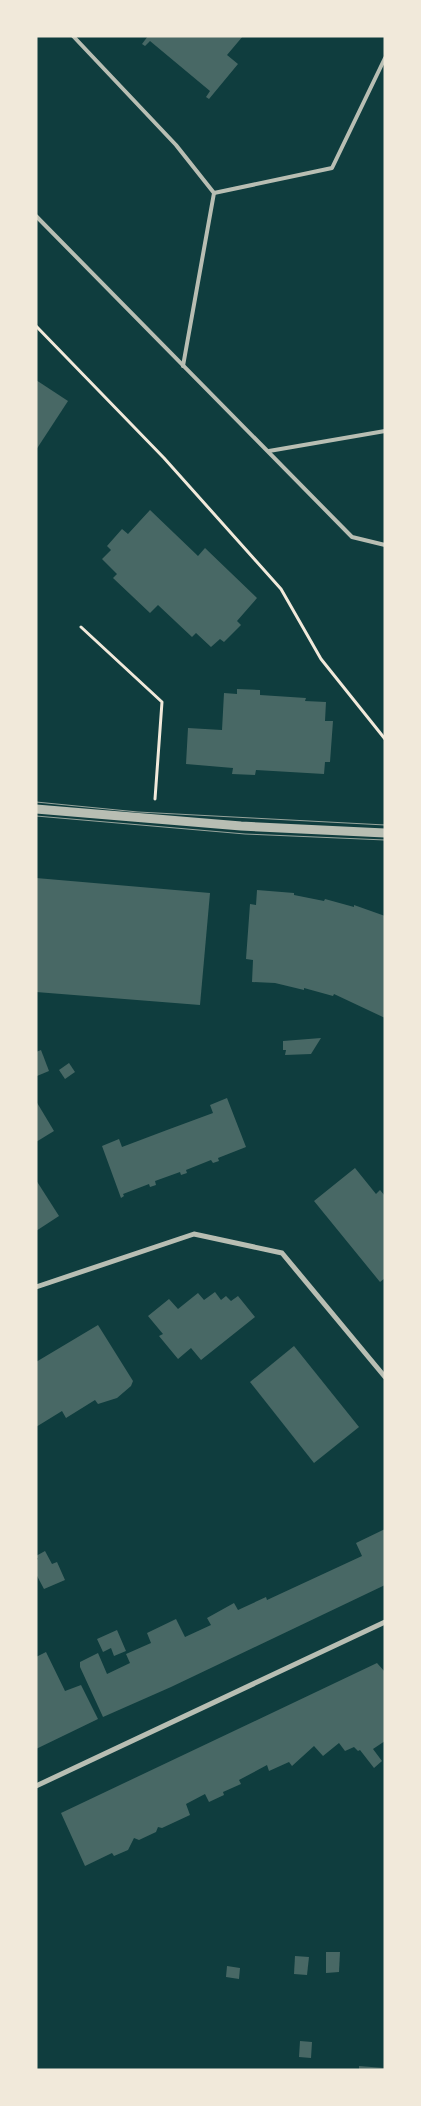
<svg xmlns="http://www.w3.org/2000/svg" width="421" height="2106" viewBox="0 0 421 2106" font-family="'Exo 2',sans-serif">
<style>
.building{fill:#486865}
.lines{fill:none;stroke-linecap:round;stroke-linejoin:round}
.path{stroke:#f1e9da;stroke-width:3}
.service{stroke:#b8beb3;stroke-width:4}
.minor{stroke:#b8beb3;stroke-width:5}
.tertiary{stroke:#b8beb3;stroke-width:9}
.tram{stroke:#97a49c;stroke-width:1}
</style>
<rect width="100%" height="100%" fill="#0f3d3e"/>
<g class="building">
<polygon points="148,36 243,36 227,55 238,64 209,99 206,97 210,91 150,41 145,46 142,44"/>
<polygon points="36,380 68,401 36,450"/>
<polygon points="150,510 198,556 205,548 257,598 237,621 241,625 224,642 220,639 211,647 196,633 192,637 158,605 150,613 113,578 117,574 102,559 111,550 107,546 122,529 128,534"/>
<polygon points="237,689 260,690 260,695 306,698 305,701 326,702 325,721 333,721 330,762 325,762 324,774 256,770 255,775 232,774 233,768 186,764 188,728 222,730 224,693 237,694"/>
<polygon points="36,878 210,893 200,1005 36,992"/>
<polygon points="257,890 294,893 294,895 324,901 325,899 354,907 354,905 385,916 385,1018 334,994 333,996 304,988 304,990 275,983 252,982 253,960 246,959 250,904 256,905"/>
<polygon points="321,1038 311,1054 285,1055 286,1050 283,1050 283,1041"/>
<polygon points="41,1050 49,1071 37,1076 36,1052"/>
<polygon points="69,1063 75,1072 65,1079 59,1070"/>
<polygon points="227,1098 246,1147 218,1158 219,1161 213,1163 211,1160 186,1170 187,1173 181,1175 180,1172 155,1181 156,1185 150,1187 149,1184 123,1194 124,1196 121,1198 102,1146 119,1139 122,1147 167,1130 213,1113 210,1105"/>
<polygon points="36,1101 54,1131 36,1142"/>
<polygon points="355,1168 376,1194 380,1190 385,1196 385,1278 380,1282 314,1201"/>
<polygon points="36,1180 59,1216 36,1231"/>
<polygon points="215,1292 221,1300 226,1296 231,1301 238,1296 255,1317 201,1360 191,1348 178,1359 159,1336 163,1334 148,1316 169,1299 178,1309 198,1293 204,1300"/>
<polygon points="98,1325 133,1381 131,1386 117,1398 98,1404 95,1400 66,1418 62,1411 36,1427 36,1362"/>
<polygon points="294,1346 359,1427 314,1463 250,1382"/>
<polygon points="385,1529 385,1585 171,1687 103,1717 80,1667 80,1662 98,1653 107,1674 130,1663 126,1654 151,1643 147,1633 176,1619 185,1637 211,1625 207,1618 234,1603 238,1610 266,1597 267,1600 362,1556 356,1543"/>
<polygon points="45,1551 52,1564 57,1562 65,1580 44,1589 36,1574 36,1560 38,1559 36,1556"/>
<polygon points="117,1630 126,1651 114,1656 111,1648 103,1652 97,1639"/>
<polygon points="46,1652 65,1691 81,1685 98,1719 36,1749 36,1657"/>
<polygon points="377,1663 385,1672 385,1741 373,1749 382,1761 374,1768 360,1750 358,1751 354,1747 345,1751 339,1743 323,1756 314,1746 292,1766 289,1762 269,1771 267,1765 239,1780 241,1784 223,1792 224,1795 209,1802 205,1794 186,1804 190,1815 162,1828 158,1827 156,1832 139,1840 134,1838 128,1850 114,1856 112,1853 85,1866 61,1813"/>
<polygon points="326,1952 340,1952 339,1972 326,1973"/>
<polygon points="295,1956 309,1957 307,1975 294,1974"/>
<polygon points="227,1966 240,1968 239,1979 226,1977"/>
<polygon points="300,2041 312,2042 311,2058 299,2057"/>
<polygon points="359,2066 384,2068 384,2070 359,2070"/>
</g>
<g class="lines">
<g class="path">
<polyline points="36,326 164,458 281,589 321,659 385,739"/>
<polyline points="81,627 162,702 155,799"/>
</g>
<g class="service">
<polyline points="73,36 176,145 214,193 183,366"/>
<polyline points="214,193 332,168 385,58"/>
<polyline points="36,216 352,537 385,545"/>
<polyline points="269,451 385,431"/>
</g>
<g class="minor">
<polyline points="36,1287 194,1234 282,1253 385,1377"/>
<polyline points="36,1786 385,1622"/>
</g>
<polyline class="tertiary" points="36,809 241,826 385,833"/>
<g class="tram">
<polyline points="36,802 138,812 385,825"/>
<polyline points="36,816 245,834 385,840"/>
</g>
</g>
<rect width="421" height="2106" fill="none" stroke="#f1e9da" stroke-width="75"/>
</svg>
